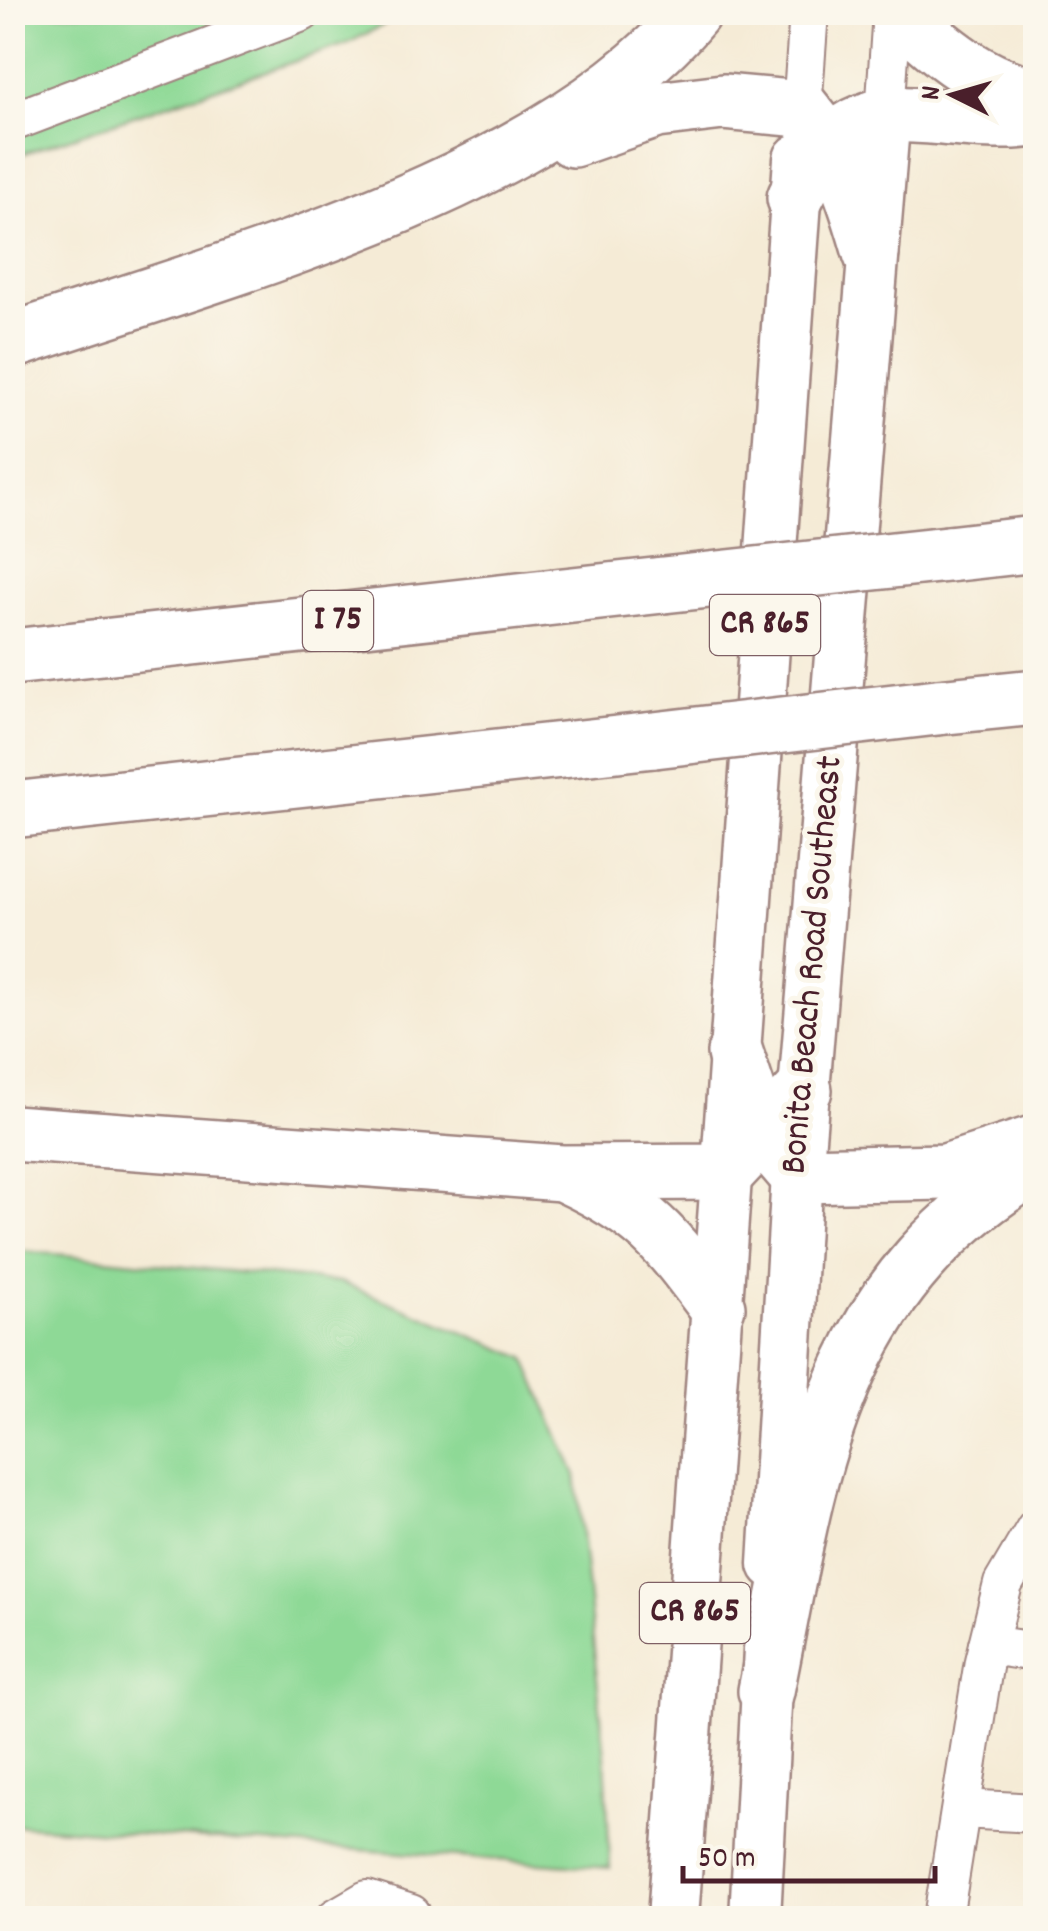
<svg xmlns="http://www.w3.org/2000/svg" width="1048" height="1931" viewBox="0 0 1048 1931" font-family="Dekko,sans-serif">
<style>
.green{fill:#8ed996;stroke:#6c7c60;stroke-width:2.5}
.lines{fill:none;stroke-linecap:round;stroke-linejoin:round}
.minor-casing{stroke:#a08580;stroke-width:42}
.major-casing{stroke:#a08580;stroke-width:55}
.highway-casing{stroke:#a08580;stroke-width:60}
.minor{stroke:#fff;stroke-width:38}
.major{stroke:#fff;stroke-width:50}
.highway{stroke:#fff;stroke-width:55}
.highway-bridge-casing{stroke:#a08580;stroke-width:60;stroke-linecap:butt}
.highway-bridge{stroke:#fff;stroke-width:55}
.labels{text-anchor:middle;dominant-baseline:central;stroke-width:10;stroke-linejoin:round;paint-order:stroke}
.shield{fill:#fbf7ec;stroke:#7f6065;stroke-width:2.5}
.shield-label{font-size:35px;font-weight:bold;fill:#4a1f2b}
.street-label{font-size:38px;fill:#4a1f2b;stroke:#fbf7ec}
</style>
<rect width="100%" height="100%" fill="#fbf7ec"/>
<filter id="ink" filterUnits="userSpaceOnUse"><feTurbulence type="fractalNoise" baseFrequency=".01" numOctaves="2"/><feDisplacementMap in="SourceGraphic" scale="20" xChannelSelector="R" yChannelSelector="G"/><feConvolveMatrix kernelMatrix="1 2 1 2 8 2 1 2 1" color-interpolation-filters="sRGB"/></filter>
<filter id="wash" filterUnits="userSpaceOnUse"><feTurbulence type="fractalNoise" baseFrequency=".0048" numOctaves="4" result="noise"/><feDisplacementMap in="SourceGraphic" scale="40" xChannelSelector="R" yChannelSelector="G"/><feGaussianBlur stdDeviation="2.25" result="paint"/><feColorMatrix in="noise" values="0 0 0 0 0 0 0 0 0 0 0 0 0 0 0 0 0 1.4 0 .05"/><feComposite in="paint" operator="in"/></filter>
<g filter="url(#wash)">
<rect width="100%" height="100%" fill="#f5ebd6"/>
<g class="green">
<polygon points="12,13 407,13 346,44 13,157"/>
<polygon points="13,1250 340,1282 525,1358 576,1475 605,1755 610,1868 13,1825"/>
</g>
</g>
<g filter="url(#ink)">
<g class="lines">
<defs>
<g id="minor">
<polyline points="802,109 809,12"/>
<polyline points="885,114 892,12"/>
<polyline points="12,122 302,12"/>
<polyline points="988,1645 1036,1652"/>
<polyline points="961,1809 1036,1813"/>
<polyline points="336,1918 367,1900 411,1914 411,1918"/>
<polyline points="943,1918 984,1661 1003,1584 1036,1528"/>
</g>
<g id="major">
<polyline points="774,1564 797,1175 885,114"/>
<polyline points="673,1918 799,159"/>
<polyline points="755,1918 769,1649"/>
</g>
<g id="highway">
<path d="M900,12c40,39 80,72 136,84"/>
<path d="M573,139l83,-29 67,-8 79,7c41,48 52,85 69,144"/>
<path d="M795,198c65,-130 130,-65 241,-79"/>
<path d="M12,341c211,-72 535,-155 681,-329"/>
<polyline points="948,554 1036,544"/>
<polyline points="12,657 663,585"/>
<polyline points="937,707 1036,697"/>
<polyline points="12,810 654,740"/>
<polyline points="735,1053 762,1134 797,1175 946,1172 1036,1143"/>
<polyline points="12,1133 562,1173 727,1172 804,1090"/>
<path d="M569,1176c79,37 97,63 148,131"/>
<path d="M766,1691c44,-217 59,-401 270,-526"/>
</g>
</defs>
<use href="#minor" class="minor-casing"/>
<use href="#major" class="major-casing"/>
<use href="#highway" class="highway-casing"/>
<use href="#minor" class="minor"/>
<use href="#major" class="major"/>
<use href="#highway" class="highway"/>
<defs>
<g id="highway-bridge">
<polyline points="663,585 948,554"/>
<polyline points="654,740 937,707"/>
</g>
</defs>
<use href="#highway-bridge" class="highway-bridge-casing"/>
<use href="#highway-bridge" class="highway-bridge"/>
</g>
</g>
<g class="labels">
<g class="shield">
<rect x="303" y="591" width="70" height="60" rx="8"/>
<rect x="710" y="595" width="110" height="60" rx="8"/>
<rect x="640" y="1583" width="110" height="60" rx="8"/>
</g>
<g class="shield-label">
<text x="338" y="621">I 75</text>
<text x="765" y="625">CR 865</text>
<text x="695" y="1613">CR 865</text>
</g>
<g class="street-label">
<text transform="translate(814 965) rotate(-85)">Bonita Beach Road Southeast</text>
</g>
</g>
<rect width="1048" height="1931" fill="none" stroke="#fbf7ec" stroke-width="50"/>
<g transform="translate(953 95) rotate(275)" stroke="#fbf7ec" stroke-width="8" paint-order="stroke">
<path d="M0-8L18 38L0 25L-18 38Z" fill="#4a1f2b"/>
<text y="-15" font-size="28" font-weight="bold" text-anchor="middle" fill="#4a1f2b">N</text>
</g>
<path d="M683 1866v15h252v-15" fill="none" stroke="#4a1f2b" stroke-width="5"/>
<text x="698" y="1866" font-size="30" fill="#4a1f2b" stroke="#fbf7ec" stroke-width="8" paint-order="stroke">50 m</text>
</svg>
